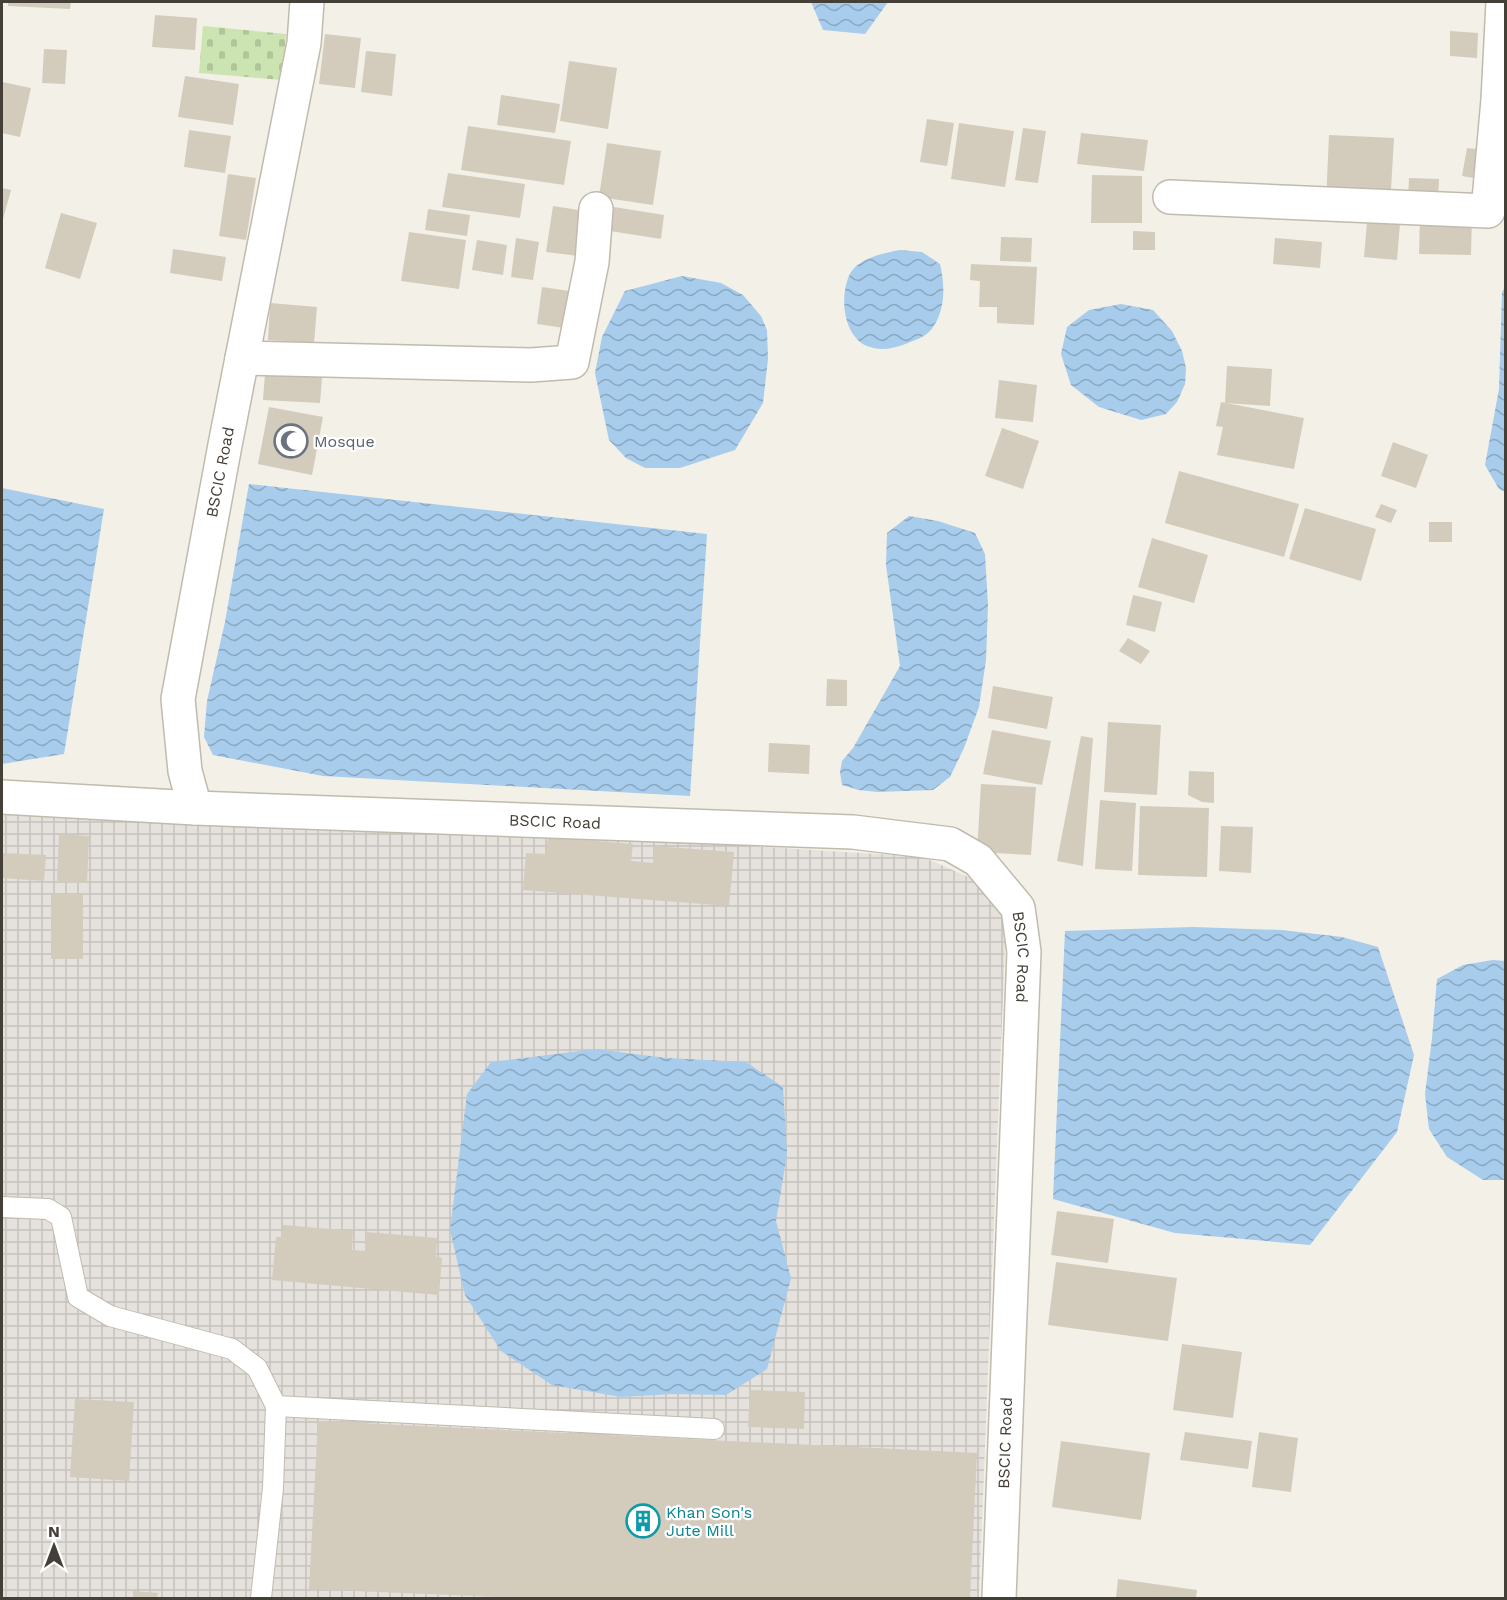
<svg xmlns="http://www.w3.org/2000/svg" width="1507" height="1600" viewBox="0 0 1507 1600" font-family="'Work Sans',sans-serif">
<style>
.industrial{fill:url(#industrial-grid)}
.cemetery{fill:url(#cemetery-stones)}
.water{fill:url(#water-waves)}
.building{fill:#d3ccbd}
.lines{fill:none;stroke-linecap:round;stroke-linejoin:round}
.service-casing{stroke:#c0bbad;stroke-width:22}
.minor-casing{stroke:#c0bbad;stroke-width:36}
.service{stroke:#fff;stroke-width:20}
.minor{stroke:#fff;stroke-width:33}
.labels{text-anchor:middle;dominant-baseline:central;stroke-width:4.5;stroke-linejoin:round;paint-order:stroke}
.worship-label{font-size:16px;fill:#5b616d;stroke:#fff;text-anchor:start}
.street-label{font-size:16px;fill:#454037;stroke:#fff}
.culture-label{font-size:16px;fill:#0d838f;stroke:#fff;text-anchor:start}
</style>
<defs>
<pattern id="industrial-grid" width="8" height="8" patternUnits="userSpaceOnUse" patternTransform="scale(1.5)"><rect width="8" height="8" fill="#e5e1dc"/><path d="M0 4h8M4 0v8" fill="none" stroke="#c6c2bd"/></pattern>
<pattern id="cemetery-stones" width="16" height="16" patternUnits="userSpaceOnUse" patternTransform="scale(1.5)"><rect width="16" height="16" fill="#cbe4b2"/><path d="M2 7V4a2 2 0 0 1 4 0v3zM10 15v-3a2 2 0 0 1 4 0v3z" fill="#b0c59a"/></pattern>
<pattern id="water-waves" width="16" height="10" patternUnits="userSpaceOnUse" patternTransform="scale(1.5)"><rect width="16" height="10" fill="#a7ccec"/><path d="M0 5q4-4 8 0t8 0" fill="none" stroke="#8aa7c0"/></pattern>
</defs>
<rect width="100%" height="100%" fill="#f3f0e7"/>
<polygon class="industrial" points="2,799 923,857 973,879 1006,920 979,1598 2,1598"/>
<polygon class="cemetery" points="203,26 286,34 282,80 199,73"/>
<g class="water">
<polygon points="811,2 888,2 865,34 823,30"/>
<path d="M900,250l22,2 18,12c5,21 6,47 -9,66 -7,8 -19,11 -28,15 -12,4 -23,6 -36,1 -25,-11 -28,-53 -16,-74 9,-14 33,-19 49,-22z"/>
<polygon points="682,276 721,283 743,295 761,316 767,330 768,359 763,403 735,450 680,468 645,468 626,458 609,440 595,373 602,337 625,291"/>
<polygon points="1505,287 1505,492 1499,489 1485,465 1499,389 1502,292"/>
<polygon points="1121,304 1153,310 1172,331 1182,351 1186,368 1185,384 1177,402 1166,414 1141,420 1099,407 1071,385 1061,354 1067,327 1089,310"/>
<polygon points="249,484 707,534 690,796 323,776 213,755 204,737 207,701 225,622"/>
<polygon points="2,488 104,509 64,754 2,764"/>
<polygon points="909,516 938,521 975,533 985,554 988,605 986,660 979,707 964,748 950,777 933,790 878,792 859,790 842,785 840,772 842,761 853,748 900,666 886,565 887,533"/>
<polygon points="1193,927 1282,930 1342,937 1378,947 1414,1055 1397,1132 1310,1245 1175,1233 1053,1199 1065,931"/>
<polygon points="1493,960 1505,961 1505,1180 1483,1180 1447,1157 1429,1129 1425,1094 1432,1038 1437,979 1463,965"/>
<polygon points="596,1049 666,1058 746,1062 783,1087 787,1154 776,1221 791,1278 767,1369 726,1395 672,1394 621,1397 552,1385 501,1351 465,1295 450,1230 467,1094 491,1062"/>
</g>
<g class="building">
<polygon points="8,2 71,2 70,9 8,6"/>
<polygon points="155,15 197,18 195,50 152,47"/>
<polygon points="1450,31 1478,33 1477,58 1450,56"/>
<polygon points="325,34 361,38 355,88 319,84"/>
<polygon points="44,49 67,50 65,84 42,83"/>
<polygon points="366,51 396,54 392,96 361,92"/>
<polygon points="569,61 617,68 608,129 560,121"/>
<polygon points="185,76 239,84 233,125 178,117"/>
<polygon points="2,82 31,88 20,137 2,133"/>
<polygon points="501,95 560,104 555,133 497,125"/>
<polygon points="927,119 954,123 947,166 920,162"/>
<polygon points="959,123 1014,131 1005,187 951,179"/>
<polygon points="468,126 571,141 564,185 461,170"/>
<polygon points="1023,128 1046,131 1038,183 1015,180"/>
<polygon points="189,130 231,136 225,173 184,167"/>
<polygon points="1081,133 1148,140 1144,171 1077,164"/>
<polygon points="1329,135 1394,138 1390,206 1326,202"/>
<polygon points="607,143 661,151 653,205 599,197"/>
<polygon points="1467,148 1484,150 1479,179 1462,176"/>
<polygon points="448,173 525,184 520,218 442,207"/>
<polygon points="228,174 256,178 246,240 219,236"/>
<polygon points="1092,175 1142,176 1142,223 1091,223"/>
<polygon points="1409,178 1439,179 1438,201 1408,199"/>
<polygon points="2,188 11,190 2,223"/>
<polygon points="553,206 585,211 578,256 546,252"/>
<polygon points="614,207 664,215 661,239 610,231"/>
<polygon points="428,209 470,215 467,236 425,230"/>
<polygon points="61,213 97,223 80,279 45,268"/>
<polygon points="1420,215 1472,217 1471,255 1419,254"/>
<polygon points="1367,222 1400,224 1397,260 1364,257"/>
<polygon points="1133,231 1155,232 1155,250 1133,250"/>
<polygon points="409,232 466,240 459,289 401,281"/>
<polygon points="1001,237 1032,238 1031,262 1000,261"/>
<polygon points="516,238 539,242 533,280 511,277"/>
<polygon points="1275,238 1322,242 1320,268 1273,264"/>
<polygon points="477,240 507,245 503,275 472,270"/>
<polygon points="173,249 226,257 222,281 170,273"/>
<polygon points="971,264 1037,267 1034,325 997,323 997,307 979,307 980,281 970,280"/>
<polygon points="542,287 577,292 571,329 537,324"/>
<polygon points="270,303 317,307 314,343 268,340"/>
<polygon points="266,361 323,365 320,403 263,400"/>
<polygon points="1227,366 1272,369 1270,406 1225,403"/>
<polygon points="999,380 1037,385 1033,422 995,418"/>
<polygon points="1221,402 1304,418 1294,469 1217,455 1223,427 1216,426"/>
<polygon points="269,407 323,417 312,475 258,464"/>
<polygon points="1002,428 1039,441 1023,489 985,476"/>
<polygon points="1393,442 1428,455 1416,488 1381,476"/>
<polygon points="1179,471 1299,504 1284,557 1165,523"/>
<polygon points="1381,504 1397,510 1391,523 1375,517"/>
<polygon points="1305,508 1376,529 1361,581 1289,559"/>
<rect x="1429" y="522" width="23" height="20"/>
<polygon points="1152,538 1208,555 1194,603 1138,587"/>
<polygon points="1133,595 1162,602 1155,632 1126,625"/>
<polygon points="1128,638 1150,651 1141,664 1119,651"/>
<polygon points="827,679 847,680 847,706 826,706"/>
<polygon points="993,686 1053,697 1047,729 988,718"/>
<polygon points="1108,722 1161,725 1157,795 1104,792"/>
<polygon points="992,730 1051,741 1042,785 983,774"/>
<polygon points="1081,736 1093,738 1083,866 1057,861"/>
<polygon points="769,743 810,745 809,774 768,772"/>
<polygon points="1189,771 1214,772 1214,803 1202,802 1188,795"/>
<polygon points="981,784 1036,787 1031,855 977,852"/>
<polygon points="1100,800 1136,803 1132,871 1095,869"/>
<polygon points="1140,806 1209,808 1207,877 1138,875"/>
<polygon points="1221,826 1253,827 1251,873 1219,871"/>
<polygon points="59,834 89,836 87,883 57,882"/>
<polygon points="548,837 633,844 631,861 653,863 654,846 734,852 729,906 523,890 526,853 546,854"/>
<polygon points="2,853 46,855 44,881 2,878"/>
<rect x="51" y="894" width="32" height="65"/>
<polygon points="1057,1211 1114,1219 1108,1263 1051,1255"/>
<polygon points="283,1225 353,1231 352,1250 365,1251 366,1232 437,1238 436,1257 442,1258 439,1295 272,1280 276,1237 282,1237"/>
<polygon points="1056,1262 1177,1278 1168,1341 1048,1325"/>
<polygon points="1182,1344 1242,1352 1233,1418 1173,1410"/>
<polygon points="750,1390 805,1392 804,1429 748,1427"/>
<polygon points="75,1399 134,1402 129,1481 70,1477"/>
<polygon points="318,1421 977,1453 970,1598 521,1598 309,1589"/>
<polygon points="1185,1432 1252,1441 1248,1469 1180,1460"/>
<polygon points="1259,1432 1298,1438 1291,1492 1252,1487"/>
<polygon points="1061,1441 1150,1453 1141,1520 1052,1507"/>
<polygon points="1118,1579 1197,1590 1196,1598 1116,1598"/>
<polygon points="133,1591 158,1593 157,1598 133,1598"/>
</g>
<g class="lines">
<defs>
<g id="service">
<polyline points="2,1207 48,1209 61,1217 78,1297 110,1316 232,1349 257,1368 276,1406 273,1488 261,1598"/>
<polyline points="276,1406 714,1429"/>
</g>
<g id="minor">
<path id="s1" d="M307,2l-3,41 -79,402 -47,254 7,72 10,37 658,24 97,12 28,16 40,48 6,44 -25,646"/>
<polyline points="1170,197 1488,211 1498,100 1503,2"/>
<polyline points="242,358 531,365 572,362 592,262 596,209"/>
<polyline points="2,797 195,808"/>
</g>
</defs>
<use href="#service" class="service-casing"/>
<use href="#minor" class="minor-casing"/>
<use href="#service" class="service"/>
<use href="#minor" class="minor"/>
</g>
<defs>
<symbol id="mosque-ring" viewBox="-11 -11 22 22"><circle r="9.5" fill="#fff" stroke="#6b7280" stroke-width="1.5"/><path d="M3.5-4.9A6 6 0 1 0 3.5 4.9A5 5 0 1 1 3.5-4.9Z" fill="#6b7280"/></symbol>
<symbol id="building-ring" viewBox="-11 -11 22 22"><circle r="9.5" fill="#fff" stroke="#0f9aa8" stroke-width="1.5"/><path d="M-4-6H4V6H1V3H-1V6H-4ZM-2.5-4.3h1.7v1.8h-1.7ZM.8-4.3h1.7v1.8H.8ZM-2.5-1h1.7V.8h-1.7ZM.8-1h1.7V.8H.8Z" fill="#0f9aa8"/></symbol>
</defs>
<g fill-rule="evenodd">
<use href="#mosque-ring" x="272" y="422" width="38" height="38"/>
<use href="#building-ring" x="624" y="1502" width="38" height="38"/>
</g>
<g class="labels">
<g class="worship-label">
<text x="314" y="441">Mosque</text>
</g>
<g class="street-label">
<text transform="translate(220 472) rotate(-79)">BSCIC Road</text>
<text stroke="none"><textPath href="#s1" startOffset="1180">BSCIC Road</textPath></text>
<text stroke="none"><textPath href="#s1" startOffset="1720">BSCIC Road</textPath></text>
<text transform="translate(1005 1443) rotate(-88)">BSCIC Road</text>
</g>
<g class="culture-label">
<text x="666" y="1512">Khan Son's<tspan x="666" dy="18">Jute Mill</tspan></text>
</g>
</g>
<rect width="1507" height="1600" fill="none" stroke="#454037" stroke-width="6"/>
<g transform="translate(54 1546)" stroke="#ffffff" stroke-width="4.5" paint-order="stroke">
<path d="M0-4.5L10 22L0 15L-10 22Z" fill="#454037"/>
<text y="-9" font-size="16" font-weight="bold" text-anchor="middle" fill="#454037">N</text>
</g>
</svg>
